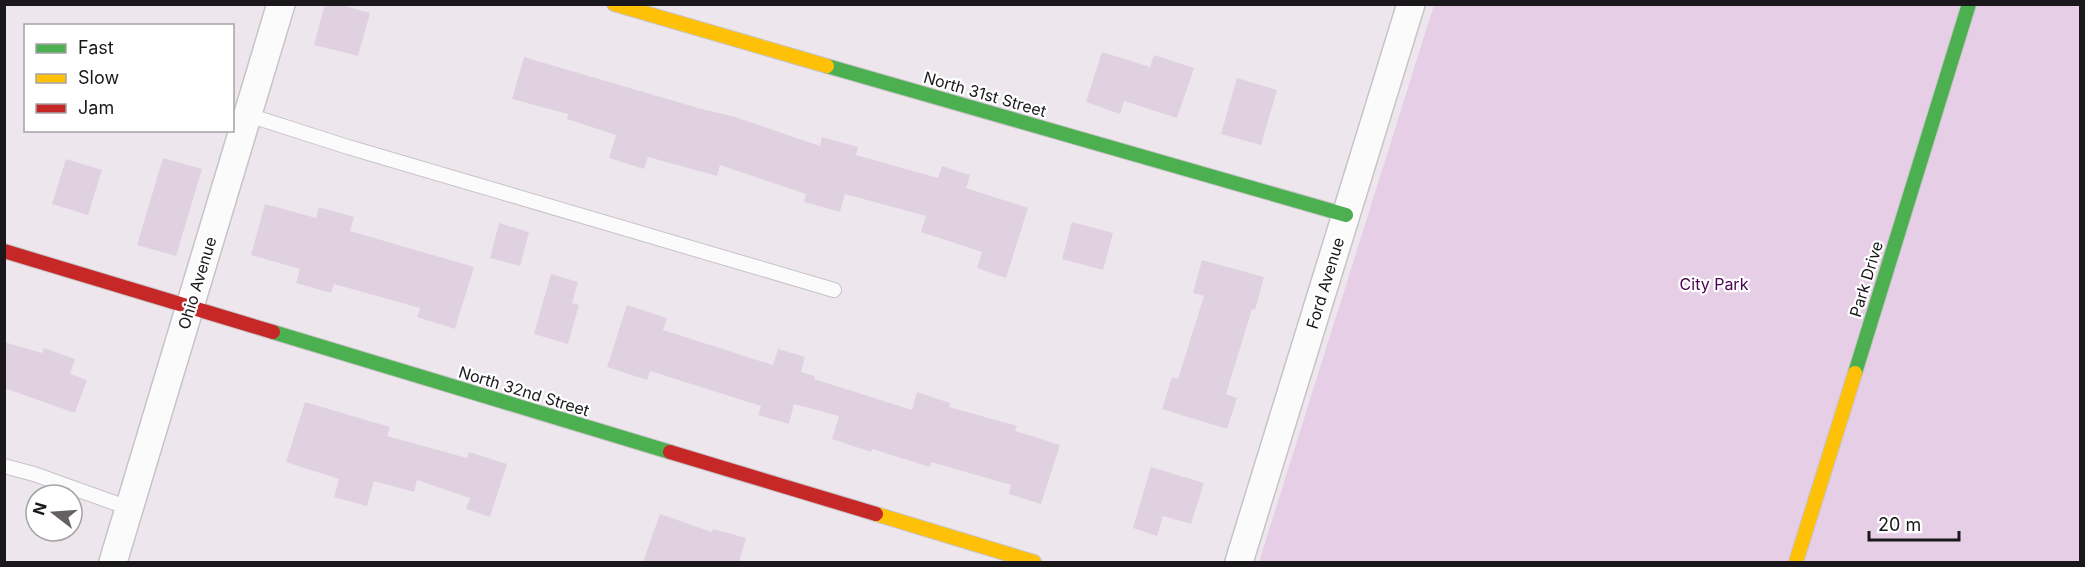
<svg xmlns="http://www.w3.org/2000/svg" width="2085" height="567" viewBox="0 0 2085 567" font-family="Inter,sans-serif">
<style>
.green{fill:#e5cee6}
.building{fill:#e0d1e0}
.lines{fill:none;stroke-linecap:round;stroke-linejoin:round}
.lane-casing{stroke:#c7c3c7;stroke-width:16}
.street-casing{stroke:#c7c3c7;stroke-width:30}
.fast-casing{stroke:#c7c3c7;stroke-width:16}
.slow-casing{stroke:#c7c3c7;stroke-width:16}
.jam-casing{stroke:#c7c3c7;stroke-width:16}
.lane{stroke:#fcfbfc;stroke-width:14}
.street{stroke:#fcfbfc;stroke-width:27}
.fast{stroke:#4caf50;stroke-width:14}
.slow{stroke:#ffc107;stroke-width:14}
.jam{stroke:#c62828;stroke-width:14}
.labels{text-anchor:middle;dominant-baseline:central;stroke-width:4.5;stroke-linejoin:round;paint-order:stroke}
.street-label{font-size:16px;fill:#1b181b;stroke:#fff}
.park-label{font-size:16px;fill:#4c0252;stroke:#fff}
</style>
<rect width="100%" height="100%" fill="#ede7ed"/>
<polygon class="green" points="1434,5 2080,5 2080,562 1259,562"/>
<g class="building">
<polygon points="325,4 338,4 370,13 358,56 314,45"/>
<polygon points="1102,52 1150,67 1154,55 1194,68 1177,118 1124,101 1120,114 1086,102"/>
<polygon points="524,57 698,108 735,117 820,146 822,137 858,147 856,155 938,178 942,166 970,175 966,188 1028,208 1006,278 977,268 982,252 921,232 926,216 845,194 840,212 804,202 806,194 720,165 717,176 648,157 644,169 609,158 616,135 567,119 568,114 512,99"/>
<polygon points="1237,78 1277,90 1261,145 1221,134"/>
<polygon points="163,158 202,169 176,256 137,245"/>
<polygon points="66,159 102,170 88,215 52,204"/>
<polygon points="265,204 316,218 319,207 354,217 350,231 474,267 455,329 417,317 420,308 334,284 331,293 296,283 300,269 251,255"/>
<polygon points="1072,222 1113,233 1103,270 1062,259"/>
<polygon points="499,223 529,232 520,266 490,258"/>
<polygon points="1202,260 1264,277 1255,310 1252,309 1226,394 1237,398 1227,429 1162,409 1172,377 1178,379 1204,296 1193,293"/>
<polygon points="551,274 578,282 572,303 579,305 568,344 534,334"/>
<polygon points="627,305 667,318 663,330 773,365 778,349 805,357 801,372 815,376 814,379 912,410 917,392 950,403 949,407 1017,426 1015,431 1060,445 1041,504 1009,494 1011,485 931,462 930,467 872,449 871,452 832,439 839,416 794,404 789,424 758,415 761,406 650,371 647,380 607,367"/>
<polygon points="4,342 42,353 44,348 75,359 70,374 87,380 75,413 4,388"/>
<polygon points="305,402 390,427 387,436 467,458 469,452 507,464 490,517 466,509 470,498 417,480 414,492 374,481 367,506 334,497 339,479 286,462"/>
<polygon points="1151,467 1204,483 1191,524 1163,516 1157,536 1133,528"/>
<polygon points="660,514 712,532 713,529 746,538 739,562 643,562"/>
</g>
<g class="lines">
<defs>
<g id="lane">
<polyline points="248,115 348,147 834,290"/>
<polyline points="4,466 34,474 129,508"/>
</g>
<g id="street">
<polyline points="113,562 281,4"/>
<polyline points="1239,562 1411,4"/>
</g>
<g id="fast">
<polyline points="827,66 1346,215"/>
<polyline points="273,332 670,452"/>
<polyline points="1855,373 1969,4"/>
</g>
<g id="slow">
<polyline points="614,4 827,66"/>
<polyline points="876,514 1034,562"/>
<polyline points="1796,562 1855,373"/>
</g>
<g id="jam">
<polyline points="4,251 273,332"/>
<polyline points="670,452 876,514"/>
</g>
</defs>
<use href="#lane" class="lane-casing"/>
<use href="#street" class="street-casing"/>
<use href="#fast" class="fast-casing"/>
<use href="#slow" class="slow-casing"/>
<use href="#jam" class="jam-casing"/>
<use href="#lane" class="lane"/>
<use href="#street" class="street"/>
<use href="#fast" class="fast"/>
<use href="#slow" class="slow"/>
<use href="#jam" class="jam"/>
</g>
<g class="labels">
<g class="street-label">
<text transform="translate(985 94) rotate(16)">North 31st Street</text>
<text transform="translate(1866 279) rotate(-73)">Park Drive</text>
<text transform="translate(197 283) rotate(-73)">Ohio Avenue</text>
<text transform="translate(1325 283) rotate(-73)">Ford Avenue</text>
<text transform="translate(524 391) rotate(17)">North 32nd Street</text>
</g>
<g class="park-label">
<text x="1714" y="284">City Park</text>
</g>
</g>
<rect width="2085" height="567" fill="none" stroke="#1b181b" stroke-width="12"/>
<rect x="24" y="24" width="210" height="108" fill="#ffffff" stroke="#a4a3a4" stroke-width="1.5"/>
<rect x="36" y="44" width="30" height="9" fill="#4caf50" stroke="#a4a3a4" stroke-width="1.5"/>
<text x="78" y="54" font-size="18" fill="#1b181b">Fast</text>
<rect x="36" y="74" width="30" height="9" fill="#ffc107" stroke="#a4a3a4" stroke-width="1.5"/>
<text x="78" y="84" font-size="18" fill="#1b181b">Slow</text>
<rect x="36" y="104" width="30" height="9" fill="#c62828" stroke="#a4a3a4" stroke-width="1.5"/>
<text x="78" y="114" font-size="18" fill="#1b181b">Jam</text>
<g transform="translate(54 513) rotate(287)"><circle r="28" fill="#ffffff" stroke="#a4a3a4" stroke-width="1.5"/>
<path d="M0-4.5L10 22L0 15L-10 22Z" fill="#646064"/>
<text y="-9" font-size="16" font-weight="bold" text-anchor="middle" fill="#1b181b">N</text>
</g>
<path d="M1869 531v9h90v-9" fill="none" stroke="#1b181b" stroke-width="3"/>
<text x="1878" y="531" font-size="18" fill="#1b181b" stroke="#ffffff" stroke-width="4.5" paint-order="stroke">20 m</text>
</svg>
